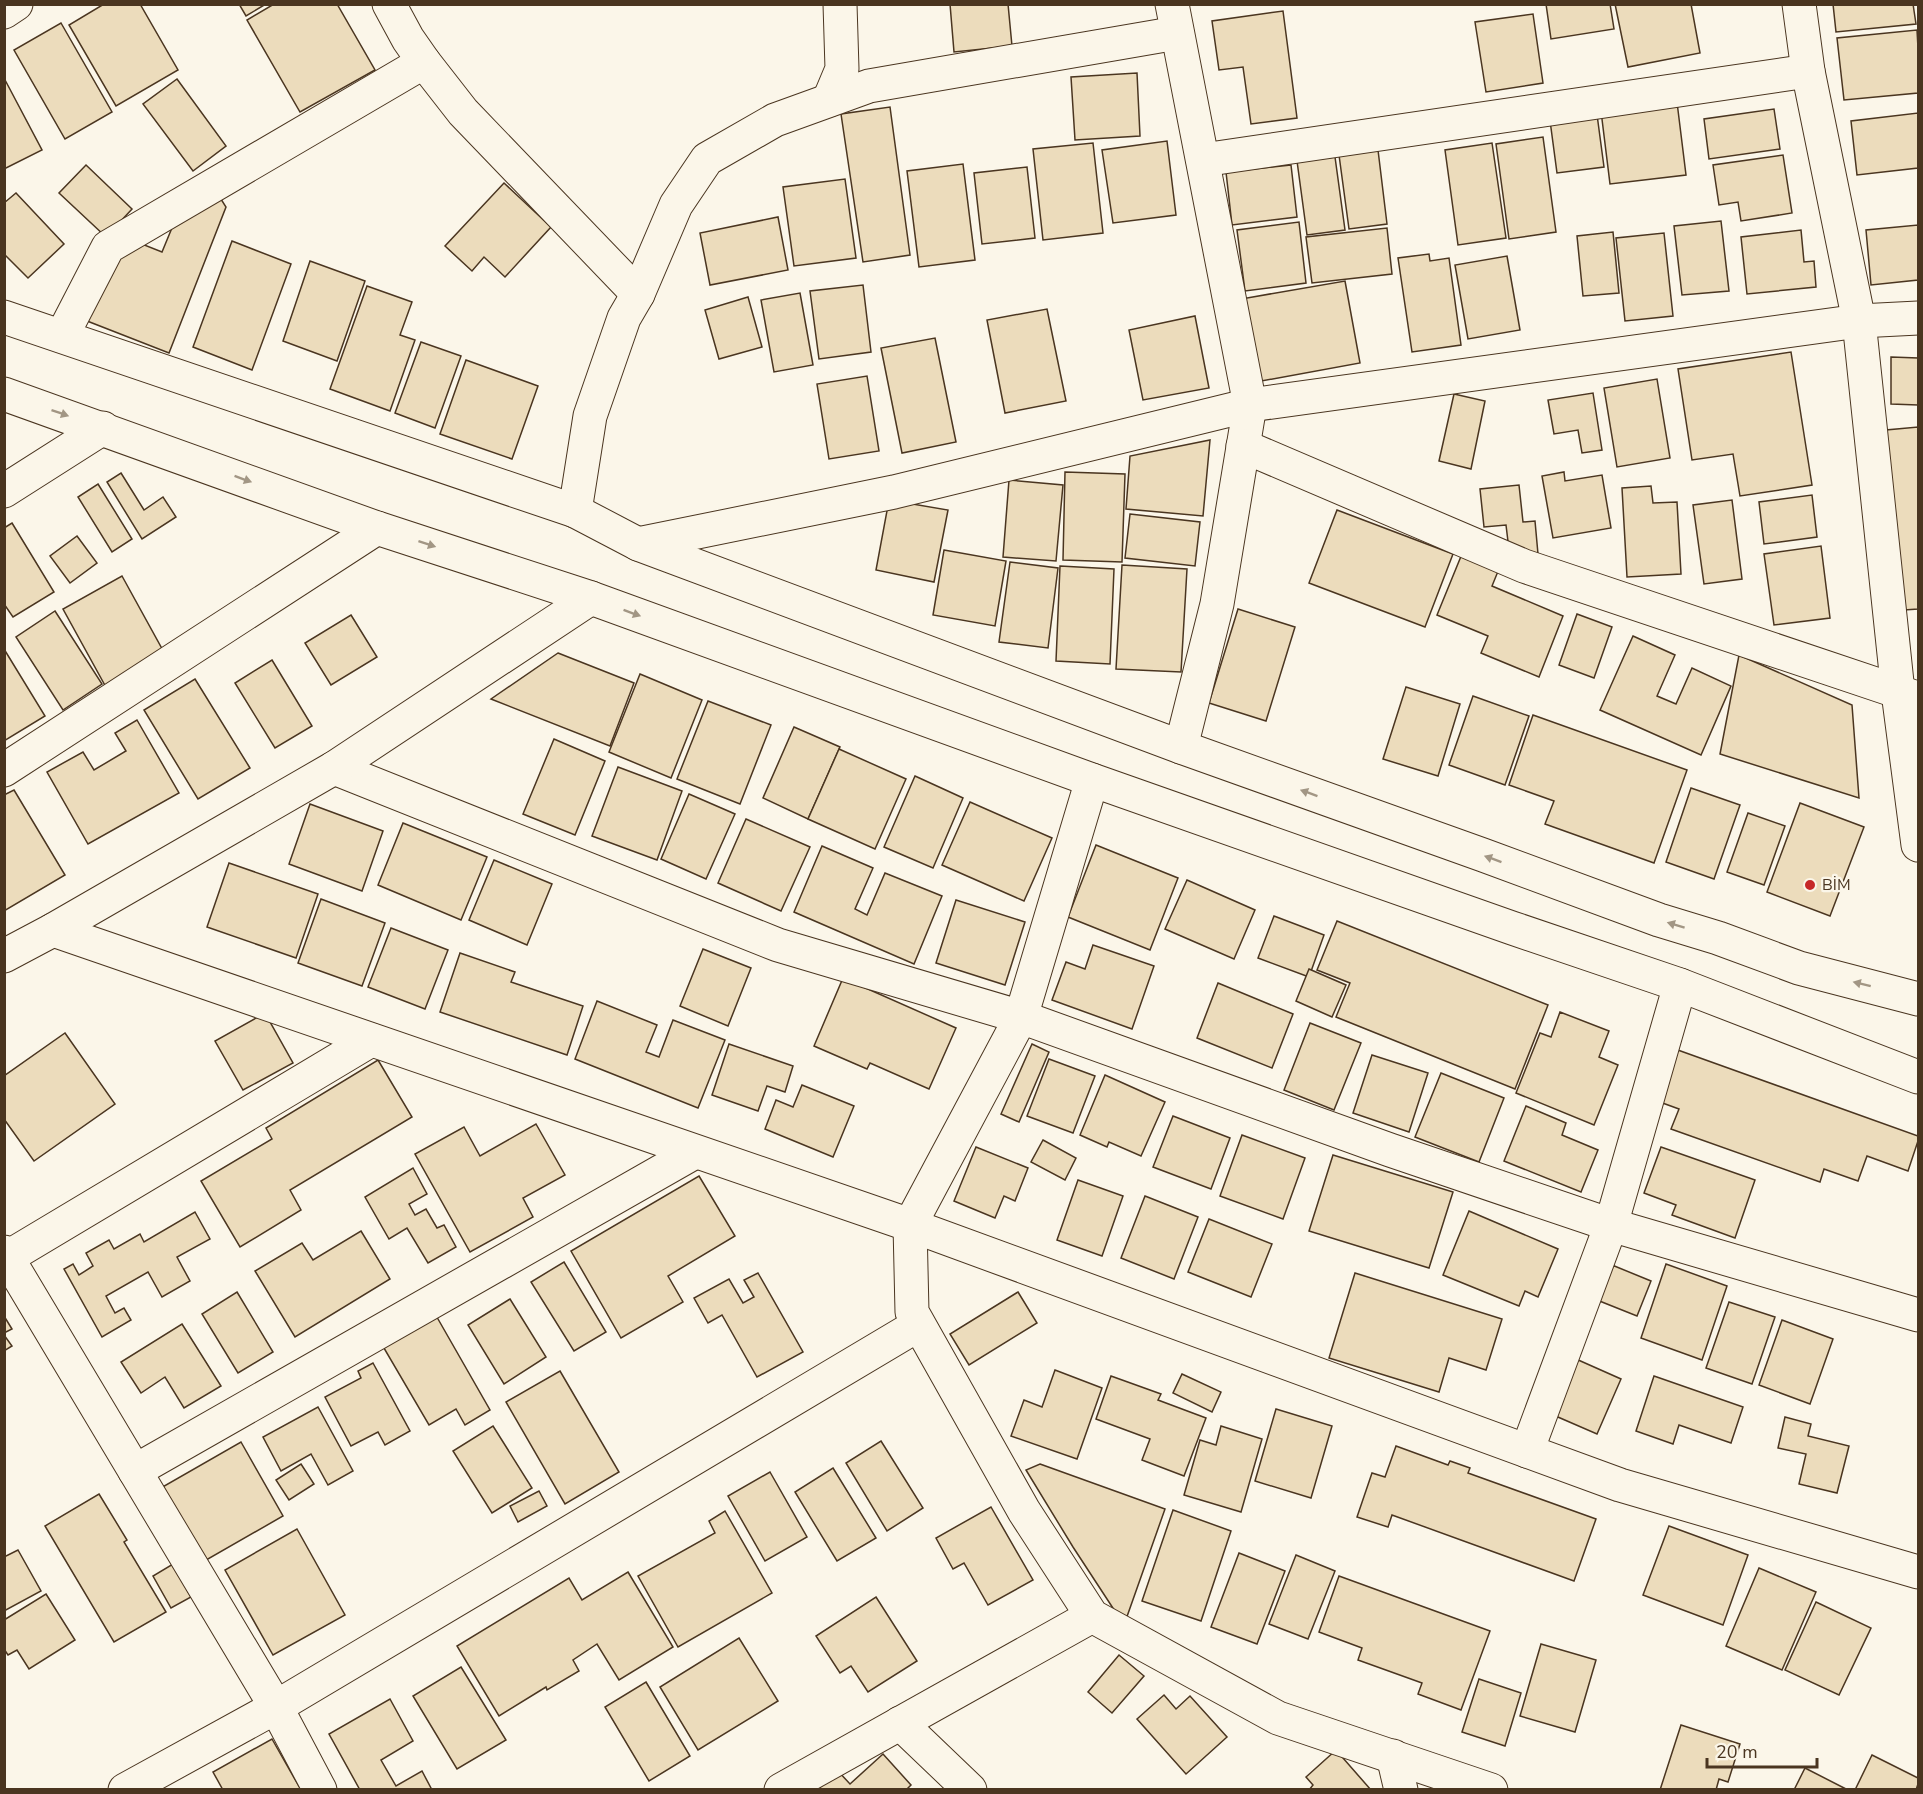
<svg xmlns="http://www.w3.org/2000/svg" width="1923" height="1794" viewBox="0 0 1923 1794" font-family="'Nunito Sans',sans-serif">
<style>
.building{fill:#ecdcbc;stroke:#4a3520;stroke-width:1.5}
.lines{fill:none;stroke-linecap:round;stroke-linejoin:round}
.minor-casing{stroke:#4a3520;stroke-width:35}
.secondary-casing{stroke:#4a3520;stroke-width:35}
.minor{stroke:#fbf6e9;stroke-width:33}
.secondary{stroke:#fbf6e9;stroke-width:33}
.oneway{fill:#a29684}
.poi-dot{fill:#c62828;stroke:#fbf6e9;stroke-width:2}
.labels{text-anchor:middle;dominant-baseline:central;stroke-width:4.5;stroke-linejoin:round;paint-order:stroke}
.poi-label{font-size:16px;fill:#4a3520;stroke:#fbf6e9;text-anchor:start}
</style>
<rect width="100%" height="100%" fill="#fbf6e9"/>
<g class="building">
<polygon points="104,4 140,4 178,70 116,106 69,25"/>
<polygon points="239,4 266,4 246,16"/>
<polygon points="274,4 337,4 375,70 300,112 247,20"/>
<polygon points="950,4 1008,4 1012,46 954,52"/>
<polygon points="1546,4 1610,4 1614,29 1551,39"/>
<polygon points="1615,4 1691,4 1700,53 1628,67"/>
<polygon points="1833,4 1913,4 1916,24 1836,32"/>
<polygon points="1283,11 1297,118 1251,124 1243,67 1219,70 1212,21"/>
<polygon points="1533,14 1543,83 1486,92 1475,22"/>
<polygon points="61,23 112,112 65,139 14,50"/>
<polygon points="1917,30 1918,48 1918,93 1844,100 1837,38"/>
<polygon points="1137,73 1140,136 1075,140 1071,77"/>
<polygon points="4,78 42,150 4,169"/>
<polygon points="177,79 226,146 193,171 143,104"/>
<polygon points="1676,94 1686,175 1610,184 1600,103"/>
<polygon points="890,107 910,255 863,262 841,114"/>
<polygon points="1596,107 1604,167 1557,173 1549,113"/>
<polygon points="1774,109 1780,149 1709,159 1704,119"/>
<polygon points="1918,113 1918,168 1857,175 1851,121"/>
<polygon points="1543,137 1556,232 1509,239 1496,144"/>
<polygon points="1167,141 1176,215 1113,223 1102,150"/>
<polygon points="1093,143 1103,233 1043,240 1033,149"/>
<polygon points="1492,143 1506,238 1458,245 1445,150"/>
<polygon points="1378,150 1387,224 1349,229 1339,155"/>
<polygon points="1783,155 1792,213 1741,221 1738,202 1719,205 1713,165"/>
<polygon points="1335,157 1345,230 1307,235 1297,161"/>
<polygon points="963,164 975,260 919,267 907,171"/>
<polygon points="86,165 132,209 106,237 59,193"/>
<polygon points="1291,165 1297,217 1232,225 1226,172"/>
<polygon points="1027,167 1035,238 982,244 974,173"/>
<polygon points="845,179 856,258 794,266 783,187"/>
<polygon points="504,183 551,227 505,277 484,257 472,271 445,246"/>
<polygon points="16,193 64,244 28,278 4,254 4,203"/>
<polygon points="219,196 226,207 169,353 82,319 102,269 142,244 162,252 174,223"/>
<polygon points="778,217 788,270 710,285 700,233"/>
<polygon points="1721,221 1729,291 1682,295 1674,226"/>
<polygon points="1299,222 1306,283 1245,291 1237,230"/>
<polygon points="1918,225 1918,280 1871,285 1866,230"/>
<polygon points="1387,228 1392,274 1312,283 1306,237"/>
<polygon points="1801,230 1804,262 1814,261 1816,287 1747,294 1741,237"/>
<polygon points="1613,232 1619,293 1583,296 1577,236"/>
<polygon points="1664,233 1673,316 1625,321 1616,238"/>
<polygon points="232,241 291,264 252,370 193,347"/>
<polygon points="1429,254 1430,261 1449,258 1461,345 1412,352 1398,258"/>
<polygon points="1507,256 1520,330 1468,339 1455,265"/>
<polygon points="310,261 365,281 337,361 283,341"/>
<polygon points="1345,281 1360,363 1256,382 1241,299"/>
<polygon points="863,285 871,352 819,359 810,291"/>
<polygon points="367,286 412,302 400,335 415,340 390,411 330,389"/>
<polygon points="800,293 813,365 774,372 761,300"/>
<polygon points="748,297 762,347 719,359 705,310"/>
<polygon points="1047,309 1066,401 1005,413 987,320"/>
<polygon points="1195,316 1209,388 1143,400 1129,330"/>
<polygon points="935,338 956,442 902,453 881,348"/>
<polygon points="421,342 461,356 435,428 395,413"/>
<polygon points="1791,352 1812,485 1740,496 1733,454 1692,460 1678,369"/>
<polygon points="1891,357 1918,358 1918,405 1891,404"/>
<polygon points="466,360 538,386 512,459 440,434"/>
<polygon points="867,376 879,451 829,459 817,384"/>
<polygon points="1657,379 1670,458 1617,467 1604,388"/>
<polygon points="1593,393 1602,450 1582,453 1578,430 1554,434 1548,400"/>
<polygon points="1454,394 1485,401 1471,469 1439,461"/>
<polygon points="1918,427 1918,609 1904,610 1886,430"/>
<polygon points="1210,440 1203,516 1126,509 1130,456"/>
<polygon points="1065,472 1125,474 1122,562 1063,560"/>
<polygon points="1564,472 1565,481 1602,475 1611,528 1553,538 1542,476"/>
<polygon points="121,473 144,510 163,497 176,517 142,539 107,482"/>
<polygon points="1009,480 1063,485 1056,561 1003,557"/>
<polygon points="98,484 132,539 112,552 78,497"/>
<polygon points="1519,485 1523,522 1535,521 1538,554 1510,558 1506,525 1484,527 1480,489"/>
<polygon points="1651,486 1653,503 1677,502 1681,574 1627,577 1622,488"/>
<polygon points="1812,495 1817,537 1764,544 1759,502"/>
<polygon points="889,500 948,510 934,582 876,570"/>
<polygon points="1732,500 1742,579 1704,584 1693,505"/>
<polygon points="1337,510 1453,554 1425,627 1309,583"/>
<polygon points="1130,514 1200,522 1195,566 1125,558"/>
<polygon points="12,523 54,592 13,617 4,604 4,528"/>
<polygon points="77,536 97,563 70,583 50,556"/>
<polygon points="1821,546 1830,618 1774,625 1764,554"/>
<polygon points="1464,549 1501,564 1492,586 1563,616 1539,677 1481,653 1488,636 1437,615"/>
<polygon points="944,550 1006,561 995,626 933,615"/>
<polygon points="1010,562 1058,568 1048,648 999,642"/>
<polygon points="1122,565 1187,569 1181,672 1116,669"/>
<polygon points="1060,566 1114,569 1110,664 1056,661"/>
<polygon points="122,576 166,656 107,689 63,609"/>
<polygon points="1238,609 1295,627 1266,721 1209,703"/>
<polygon points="55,611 102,684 63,710 16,637"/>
<polygon points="1577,614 1612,627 1594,678 1559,665"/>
<polygon points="351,615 377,657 331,685 305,643"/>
<polygon points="1633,636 1675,655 1657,696 1676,704 1692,668 1731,686 1701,755 1600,710"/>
<polygon points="4,649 45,716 4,741"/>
<polygon points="558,653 634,683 610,746 491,699"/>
<polygon points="1739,655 1852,705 1859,798 1720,754"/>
<polygon points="272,660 312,726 275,748 235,683"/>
<polygon points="640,674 702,700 671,778 609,752"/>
<polygon points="195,679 250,768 198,799 144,710"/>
<polygon points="1406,687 1460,704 1438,776 1383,759"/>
<polygon points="1473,696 1529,716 1505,785 1449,765"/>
<polygon points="708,701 771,725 740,804 677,779"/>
<polygon points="1533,715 1687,770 1654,863 1545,824 1554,801 1509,785"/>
<polygon points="137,720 179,793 88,844 47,772 83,752 94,770 126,751 115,733"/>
<polygon points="794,727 840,747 808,819 763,798"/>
<polygon points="554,739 605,761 575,835 523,814"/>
<polygon points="839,749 906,779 875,849 808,819"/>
<polygon points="618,767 682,791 657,860 592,836"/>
<polygon points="915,776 963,798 933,868 884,847"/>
<polygon points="1691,788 1740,805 1714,879 1666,862"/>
<polygon points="14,790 65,875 4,911 4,795"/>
<polygon points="689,794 735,814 706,879 661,859"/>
<polygon points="970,802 1052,838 1024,901 942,865"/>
<polygon points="1800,803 1864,827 1830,916 1767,892"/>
<polygon points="310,804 383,831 362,891 289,864"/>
<polygon points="1748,813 1785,826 1764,885 1727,872"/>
<polygon points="746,819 810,847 781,911 718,883"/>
<polygon points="403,823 487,857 461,920 378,885"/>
<polygon points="1096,845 1178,878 1150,950 1068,917"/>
<polygon points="822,846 873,868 855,909 867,915 885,873 942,896 914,964 794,912"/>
<polygon points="494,860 552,884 527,945 469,920"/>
<polygon points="229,863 318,894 296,958 207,927"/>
<polygon points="1187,880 1255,910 1234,959 1165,929"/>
<polygon points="321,899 385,923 362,986 298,963"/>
<polygon points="956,900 1025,922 1005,985 936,963"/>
<polygon points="1274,916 1324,935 1309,977 1258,958"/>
<polygon points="1337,921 1548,1005 1515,1089 1336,1017 1350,983 1317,970"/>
<polygon points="391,928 448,950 425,1009 368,987"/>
<polygon points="1093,945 1154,966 1132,1029 1052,1000 1066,962 1085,969"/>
<polygon points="703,949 751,968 728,1026 680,1006"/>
<polygon points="460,953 515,972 511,982 583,1006 567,1055 440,1012"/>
<polygon points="1309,969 1346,985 1332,1017 1296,1001"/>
<polygon points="843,978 956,1028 929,1089 870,1063 867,1069 814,1046"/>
<polygon points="1218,983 1293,1014 1272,1068 1197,1038"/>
<polygon points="597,1001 657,1025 646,1052 659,1057 673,1020 725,1040 698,1108 575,1059"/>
<polygon points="1560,1012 1609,1031 1599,1057 1618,1065 1594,1125 1516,1093 1540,1033 1551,1037"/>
<polygon points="265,1013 293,1063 243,1090 215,1041"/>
<polygon points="1310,1023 1361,1043 1334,1110 1284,1090"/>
<polygon points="65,1033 115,1104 34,1161 4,1119 4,1076"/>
<polygon points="729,1044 793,1066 785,1092 767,1086 758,1111 712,1095"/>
<polygon points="1032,1044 1049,1052 1019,1122 1001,1114"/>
<polygon points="1675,1049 1918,1136 1918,1141 1908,1171 1867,1156 1858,1181 1824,1169 1820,1182 1671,1129 1679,1109 1657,1101"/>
<polygon points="1372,1055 1428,1073 1409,1132 1353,1113"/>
<polygon points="1049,1059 1095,1076 1073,1133 1027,1116"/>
<polygon points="378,1060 412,1117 290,1190 301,1210 240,1247 201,1181 272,1139 266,1128"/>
<polygon points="1441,1073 1504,1098 1479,1162 1415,1137"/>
<polygon points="1105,1075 1165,1102 1141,1156 1109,1142 1107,1147 1080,1135"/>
<polygon points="802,1085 854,1106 833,1157 765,1129 776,1100 793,1107"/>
<polygon points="1526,1106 1566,1123 1562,1135 1598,1150 1581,1192 1504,1161"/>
<polygon points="1173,1116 1230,1138 1211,1189 1153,1167"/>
<polygon points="536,1124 565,1175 523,1198 533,1217 470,1252 415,1154 464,1127 480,1156"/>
<polygon points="1242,1135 1305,1158 1283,1219 1220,1196"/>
<polygon points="1043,1140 1076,1158 1065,1180 1031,1162"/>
<polygon points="976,1147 1028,1168 1015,1201 1004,1196 995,1218 954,1201"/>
<polygon points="1661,1147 1755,1180 1735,1238 1672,1215 1676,1205 1644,1193"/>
<polygon points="1333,1155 1453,1192 1429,1268 1309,1231"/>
<polygon points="413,1168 427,1194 409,1204 415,1215 426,1209 437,1228 444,1225 456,1247 428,1263 407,1228 389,1239 365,1197"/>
<polygon points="699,1176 735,1236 668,1276 683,1302 621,1338 571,1251"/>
<polygon points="1078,1180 1123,1196 1102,1256 1057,1240"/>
<polygon points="1145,1196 1198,1217 1174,1279 1121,1258"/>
<polygon points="1469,1211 1558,1249 1538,1297 1525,1291 1519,1306 1443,1275"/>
<polygon points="195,1212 210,1239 177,1257 190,1281 162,1297 148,1272 106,1296 115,1313 124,1308 131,1320 102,1337 64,1269 73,1264 79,1275 93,1266 86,1253 109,1240 114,1249 140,1234 144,1242"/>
<polygon points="1209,1219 1272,1244 1251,1297 1188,1272"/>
<polygon points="361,1231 390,1279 295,1337 255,1271 302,1243 313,1260"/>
<polygon points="564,1262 606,1332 574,1351 531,1282"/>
<polygon points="1666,1264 1727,1286 1702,1360 1641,1338"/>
<polygon points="1612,1265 1651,1281 1637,1316 1597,1300"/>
<polygon points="758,1273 803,1352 757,1377 722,1315 708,1323 694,1298 729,1279 743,1303 754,1297 744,1280"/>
<polygon points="1355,1273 1502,1319 1486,1370 1449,1358 1439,1392 1329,1358"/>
<polygon points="237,1292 273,1352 238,1373 202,1314"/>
<polygon points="1018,1292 1037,1323 969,1365 950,1334"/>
<polygon points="510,1299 546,1357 504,1384 468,1325"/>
<polygon points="1729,1302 1775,1317 1752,1384 1706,1368"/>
<polygon points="434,1312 490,1410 465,1425 456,1409 429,1425 381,1343"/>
<polygon points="4,1316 12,1329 4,1333"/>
<polygon points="1782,1320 1833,1339 1810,1404 1759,1385"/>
<polygon points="182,1324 221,1386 184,1408 165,1377 141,1393 121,1362"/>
<polygon points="4,1335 12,1346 4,1351"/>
<polygon points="1576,1359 1621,1379 1597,1434 1551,1414"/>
<polygon points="373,1363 410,1431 385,1445 378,1432 351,1446 325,1397 361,1378 358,1371"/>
<polygon points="1055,1370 1102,1388 1077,1459 1011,1436 1024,1400 1042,1407"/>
<polygon points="560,1371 619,1472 565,1504 506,1402"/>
<polygon points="1182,1374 1221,1392 1212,1412 1173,1393"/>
<polygon points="1111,1376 1161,1394 1158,1400 1206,1418 1184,1476 1142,1460 1150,1439 1096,1419"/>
<polygon points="1654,1376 1743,1407 1731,1443 1679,1425 1673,1444 1636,1431"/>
<polygon points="318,1407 353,1471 328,1485 311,1454 281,1471 263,1437"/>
<polygon points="1276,1409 1332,1426 1311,1498 1255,1481"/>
<polygon points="1785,1417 1811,1424 1808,1436 1849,1446 1837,1493 1799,1484 1806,1454 1778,1448"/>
<polygon points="493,1426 532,1488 492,1513 453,1451"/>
<polygon points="1221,1426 1262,1439 1241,1512 1184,1495 1200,1440 1216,1445"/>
<polygon points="881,1441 923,1508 887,1531 846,1463"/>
<polygon points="241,1442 283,1516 201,1563 159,1489"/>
<polygon points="1396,1446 1448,1465 1450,1461 1470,1468 1468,1473 1596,1519 1574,1581 1392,1515 1388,1527 1357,1517 1372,1473 1385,1477"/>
<polygon points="301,1464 314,1484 289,1500 276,1480"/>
<polygon points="1040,1464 1165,1509 1124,1625 1073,1547 1026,1470"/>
<polygon points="833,1468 876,1538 837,1561 795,1492"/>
<polygon points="770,1472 807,1537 765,1561 728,1496"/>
<polygon points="539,1491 547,1506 518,1522 510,1506"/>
<polygon points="99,1494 127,1540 124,1542 166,1612 114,1642 45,1526"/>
<polygon points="991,1507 1033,1580 988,1605 964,1563 953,1569 936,1538"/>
<polygon points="1173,1510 1231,1531 1201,1621 1142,1601"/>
<polygon points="725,1511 772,1593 678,1647 638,1576 715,1533 709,1521"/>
<polygon points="1669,1526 1748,1555 1723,1625 1643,1595"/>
<polygon points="297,1529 345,1615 273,1655 225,1570"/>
<polygon points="18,1550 41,1591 4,1611 4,1557"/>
<polygon points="1239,1553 1285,1571 1257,1644 1211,1627"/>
<polygon points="1296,1555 1335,1571 1308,1639 1269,1624"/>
<polygon points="173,1564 191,1597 171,1608 153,1576"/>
<polygon points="1759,1568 1816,1592 1782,1670 1726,1646"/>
<polygon points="628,1572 673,1647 619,1680 597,1644 573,1660 579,1671 547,1690 546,1687 499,1716 457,1646 569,1578 582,1600"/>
<polygon points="1339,1576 1490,1631 1461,1710 1418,1694 1422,1683 1358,1660 1362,1648 1319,1632"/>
<polygon points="46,1594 75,1640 29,1669 17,1650 8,1655 4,1649 4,1620"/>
<polygon points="876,1597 917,1661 868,1692 851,1666 840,1673 816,1636"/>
<polygon points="1816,1602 1871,1628 1839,1695 1785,1670"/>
<polygon points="739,1638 778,1701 698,1750 660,1687"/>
<polygon points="1541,1644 1596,1660 1575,1732 1520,1716"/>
<polygon points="1119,1655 1144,1676 1112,1713 1088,1692"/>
<polygon points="461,1667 506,1740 457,1769 413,1696"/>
<polygon points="1479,1679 1521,1693 1505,1746 1462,1732"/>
<polygon points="646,1682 690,1756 649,1781 605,1707"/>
<polygon points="1164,1695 1176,1709 1190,1696 1227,1737 1186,1774 1137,1719"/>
<polygon points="390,1699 413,1741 381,1760 396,1786 422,1771 432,1790 360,1790 329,1734"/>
<polygon points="1681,1725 1740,1744 1728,1782 1719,1779 1716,1790 1660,1790"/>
<polygon points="272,1739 301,1790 223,1790 213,1772"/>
<polygon points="1336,1750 1371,1790 1309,1790 1313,1785 1306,1777"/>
<polygon points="883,1754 911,1785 906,1790 817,1790 838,1771 850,1784"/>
<polygon points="1872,1755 1918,1778 1918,1784 1916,1790 1855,1790"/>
<polygon points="1805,1768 1848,1790 1794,1790"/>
</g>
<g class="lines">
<defs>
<g id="minor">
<polyline points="389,4 408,39 424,62 463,112 638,294"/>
<polyline points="1172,4 1250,405 1217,604 1181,747"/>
<polyline points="1799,4 1808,71 1859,321 1898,692 1918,845"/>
<polyline points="4,12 16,4"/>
<polyline points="829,100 842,69 840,4"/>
<polyline points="1203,160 1808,71"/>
<polyline points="62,336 108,247 424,62"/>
<polyline points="1243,446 1524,566 1917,698"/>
<polyline points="4,491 103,428"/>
<polyline points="575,511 590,416 624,318 638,294 676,205 707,159 775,120 869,86 1177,33"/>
<polyline points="638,544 894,492 1250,405 1859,321 1918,318"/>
<polyline points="334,768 778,945 1021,1017 1390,1150 1611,1225 1918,1315"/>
<polyline points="4,770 377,528"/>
<polyline points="1092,780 1021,1017 910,1225 912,1312 1024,1511 1092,1616 1278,1718 1491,1790"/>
<polyline points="53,930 910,1225 1620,1485 1918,1572"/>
<polyline points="4,956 53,930 334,768 591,598"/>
<polyline points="4,1252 276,1707 320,1790"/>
<polyline points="8,1257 371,1040"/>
<polyline points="1527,1451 1611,1225 1680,985"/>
<polyline points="135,1471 695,1152"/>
<polyline points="900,1723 970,1790"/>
<polyline points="1393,1756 1401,1790"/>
<polyline points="125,1790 276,1707 918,1325"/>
<polyline points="781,1790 1092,1616"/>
</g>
<g id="secondary">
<polyline points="4,317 575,511 638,544 1181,747 1483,855 1659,920 1718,938 1799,968 1918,999"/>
<polyline points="4,394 377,528 591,598 1092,780 1512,928 1680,985 1918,1077"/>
</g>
</defs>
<use href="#minor" class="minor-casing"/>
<use href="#secondary" class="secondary-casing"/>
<use href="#minor" class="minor"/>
<use href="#secondary" class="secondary"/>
</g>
<defs><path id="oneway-solid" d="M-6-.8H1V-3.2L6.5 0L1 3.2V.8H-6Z" transform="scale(1.5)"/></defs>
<g class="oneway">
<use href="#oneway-solid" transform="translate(60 413) rotate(19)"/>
<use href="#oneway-solid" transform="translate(243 479) rotate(20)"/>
<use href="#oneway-solid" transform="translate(427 544) rotate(18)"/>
<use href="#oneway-solid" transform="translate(632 613) rotate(20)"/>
<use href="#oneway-solid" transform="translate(1309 793) rotate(-160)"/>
<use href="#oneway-solid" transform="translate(1493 859) rotate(-160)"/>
<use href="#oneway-solid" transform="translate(1676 925) rotate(-163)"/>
<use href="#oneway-solid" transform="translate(1862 984) rotate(-166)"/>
</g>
<circle class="poi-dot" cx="1810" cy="885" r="6"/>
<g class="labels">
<g class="poi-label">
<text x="1822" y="885">BİM</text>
</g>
</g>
<rect width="1923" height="1794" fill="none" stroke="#4a3520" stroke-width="12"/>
<path d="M1707 1758v9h110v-9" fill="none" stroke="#4a3520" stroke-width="3"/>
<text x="1716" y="1758" font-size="18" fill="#4a3520" stroke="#fbf6e9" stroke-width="4.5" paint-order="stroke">20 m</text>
</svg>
